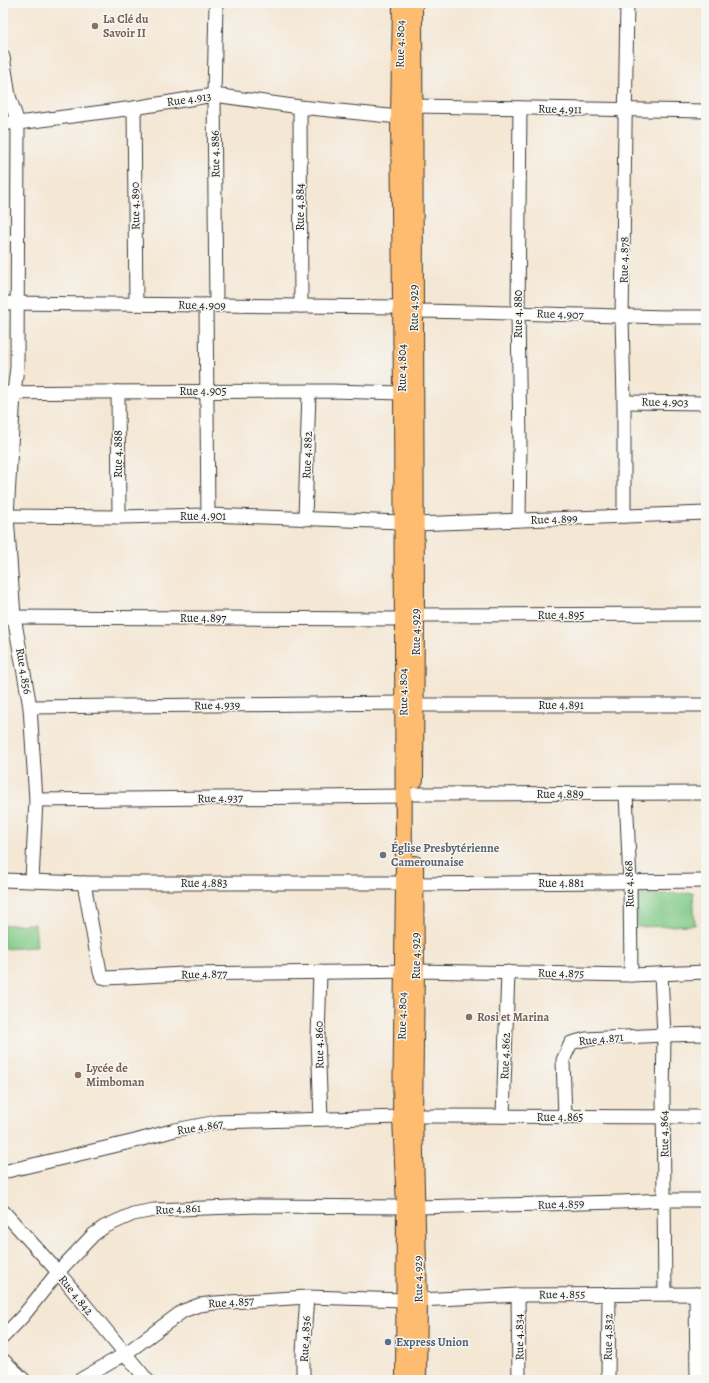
<svg xmlns="http://www.w3.org/2000/svg" width="709" height="1383" viewBox="0 0 709 1383" font-family="Alegreya,serif">
<style>
.green{fill:#82cb88;stroke:#4f7452}
.lines{fill:none;stroke-linecap:round;stroke-linejoin:round}
.minor-casing{stroke:#3c3a38;stroke-width:15}
.major-casing{stroke:#3c3a38;stroke-width:18}
.minor{stroke:#fff;stroke-width:13}
.major{stroke:#fdbc70;stroke-width:16}
.education-dot{fill:#8d6e63;stroke:#f6f6f2;stroke-width:1.5}
.worship-dot{fill:#6b7280;stroke:#f6f6f2;stroke-width:1.5}
.service-dot{fill:#5c6f8a;stroke:#f6f6f2;stroke-width:1.5}
.labels{text-anchor:middle;dominant-baseline:central;stroke-width:3;stroke-linejoin:round;paint-order:stroke}
.education-label{font-size:12px;font-weight:bold;fill:#785e54;stroke:#f6f6f2;text-anchor:start}
.street-label{font-size:12px;fill:#1c1c1c;stroke:#f6f6f2}
.worship-label{font-size:12px;font-weight:bold;fill:#5b616d;stroke:#f6f6f2;text-anchor:start}
.service-label{font-size:12px;font-weight:bold;fill:#4e5e75;stroke:#f6f6f2;text-anchor:start}
</style>
<rect width="100%" height="100%" fill="#f6f6f2"/>
<filter id="ink" filterUnits="userSpaceOnUse"><feTurbulence type="fractalNoise" baseFrequency=".025" numOctaves="2"/><feDisplacementMap in="SourceGraphic" scale="8" xChannelSelector="R" yChannelSelector="G"/><feConvolveMatrix kernelMatrix="1 2 1 2 8 2 1 2 1" color-interpolation-filters="sRGB"/></filter>
<filter id="wash" filterUnits="userSpaceOnUse"><feTurbulence type="fractalNoise" baseFrequency=".012" numOctaves="4" result="noise"/><feDisplacementMap in="SourceGraphic" scale="16" xChannelSelector="R" yChannelSelector="G"/><feGaussianBlur stdDeviation="0.9" result="paint"/><feColorMatrix in="noise" values="0 0 0 0 0 0 0 0 0 0 0 0 0 0 0 0 0 1.4 0 .05"/><feComposite in="paint" operator="in"/></filter>
<g filter="url(#wash)">
<rect width="100%" height="100%" fill="#f4e7d4"/>
<g class="green">
<polygon points="693,893 695,925 637,927 636,895"/>
<polygon points="35,924 37,947 3,949 3,925"/>
</g>
</g>
<g filter="url(#ink)">
<g class="lines">
<defs>
<g id="minor">
<polyline points="216,3 214,95 216,305"/>
<polyline points="3,57 9,96 18,123 17,367 14,393 7,516 14,617 30,707 36,800 32,880"/>
<polyline points="414,106 706,111"/>
<polyline points="300,107 301,306"/>
<polyline points="134,108 136,304"/>
<polyline points="3,123 18,123 134,108 214,95 300,107 399,117"/>
<polyline points="3,303 401,307"/>
<polyline points="206,305 208,515"/>
<path d="M414,311c97,1 195,6 292,6"/>
<polyline points="118,392 119,517"/>
<polyline points="3,393 89,392 332,391 402,393"/>
<polyline points="624,402 706,403"/>
<polyline points="3,516 119,517 208,515 402,522 415,524 706,513"/>
<polyline points="624,516 624,402 622,317 627,3"/>
<polyline points="305,519 309,391"/>
<polyline points="519,520 520,444 518,312 520,108"/>
<polyline points="416,615 706,614"/>
<polyline points="3,617 402,619"/>
<polyline points="416,705 706,705"/>
<polyline points="30,707 404,703"/>
<polyline points="415,794 706,793"/>
<polyline points="626,794 630,882 631,975"/>
<polyline points="36,800 404,796"/>
<polyline points="3,880 84,883 404,883"/>
<polyline points="84,883 100,972 102,977 106,978 184,974 416,971 631,975 706,972"/>
<polyline points="416,884 706,881"/>
<polyline points="320,972 318,1038 321,1119"/>
<polyline points="661,974 664,1035 663,1095 665,1294"/>
<polyline points="414,1116 706,1117"/>
<polyline points="503,1116 508,972"/>
<polyline points="565,1117 563,1060 571,1043 586,1039 664,1035 706,1034"/>
<polyline points="3,1172 135,1141 175,1130 217,1122 401,1117"/>
<polyline points="417,1207 620,1202 665,1200 706,1200"/>
<polyline points="3,1211 58,1272 147,1380"/>
<polyline points="696,1294 697,1380"/>
<polyline points="518,1295 519,1380"/>
<polyline points="419,1300 518,1295 706,1294"/>
<polyline points="3,1337 23,1316 58,1272 93,1235 104,1227 133,1214 154,1210 257,1206 405,1207"/>
<polyline points="3,1360 24,1380"/>
<polyline points="80,1380 125,1354 183,1311 199,1305 215,1303 307,1297 405,1300"/>
<polyline points="303,1380 303,1352 307,1297"/>
<polyline points="608,1380 609,1294"/>
</g>
<g id="major">
<polyline points="401,3 399,117 402,393 404,883 401,1117 405,1207 404,1380"/>
<polyline points="414,3 416,615 415,780"/>
<polyline points="415,864 416,971 414,1116 419,1300 418,1380"/>
</g>
</defs>
<use href="#minor" class="minor-casing"/>
<use href="#major" class="major-casing"/>
<use href="#minor" class="minor"/>
<use href="#major" class="major"/>
</g>
</g>
<g class="education-dot">
<circle cx="95" cy="26" r="4"/>
<circle cx="469" cy="1017" r="4"/>
<circle cx="78" cy="1075" r="4"/>
</g>
<circle class="worship-dot" cx="383" cy="855" r="4"/>
<circle class="service-dot" cx="388" cy="1342" r="4"/>
<g class="labels">
<g class="education-label">
<text x="103" y="19">La Clé du<tspan x="103" dy="14">Savoir II</tspan></text>
<text x="477" y="1017">Rosi et Marina</text>
<text x="86" y="1068">Lycée de<tspan x="86" dy="14">Mimboman</tspan></text>
</g>
<g class="street-label">
<text transform="translate(400 44) rotate(-89)">Rue 4.804</text>
<text transform="translate(189 99) rotate(-8)">Rue 4.913</text>
<text transform="translate(560 109) rotate(1)">Rue 4.911</text>
<text transform="translate(215 154) rotate(-91)">Rue 4.886</text>
<text transform="translate(135 206) rotate(-91)">Rue 4.890</text>
<text transform="translate(300 207) rotate(-90)">Rue 4.884</text>
<text transform="translate(624 260) rotate(-89)">Rue 4.878</text>
<text transform="translate(202 305) rotate(1)">Rue 4.909</text>
<text transform="translate(414 308) rotate(-90)">Rue 4.929</text>
<text transform="translate(518 314) rotate(-90)">Rue 4.880</text>
<text transform="translate(560 314) rotate(2)">Rue 4.907</text>
<text transform="translate(402 368) rotate(-90)">Rue 4.804</text>
<text x="203" y="391">Rue 4.905</text>
<text transform="translate(665 402) rotate(1)">Rue 4.903</text>
<text transform="translate(118 454) rotate(-90)">Rue 4.888</text>
<text transform="translate(307 455) rotate(-88)">Rue 4.882</text>
<text x="203" y="516">Rue 4.901</text>
<text transform="translate(554 519) rotate(-2)">Rue 4.899</text>
<text x="561" y="615">Rue 4.895</text>
<text x="203" y="618">Rue 4.897</text>
<text transform="translate(416 632) rotate(-90)">Rue 4.929</text>
<text transform="translate(24 671) rotate(80)">Rue 4.856</text>
<text transform="translate(403 692) rotate(-91)">Rue 4.804</text>
<text transform="translate(217 705) rotate(-1)">Rue 4.939</text>
<text x="561" y="705">Rue 4.891</text>
<text x="560" y="794">Rue 4.889</text>
<text transform="translate(220 798) rotate(-1)">Rue 4.937</text>
<text x="204" y="883">Rue 4.883</text>
<text x="561" y="883">Rue 4.881</text>
<text transform="translate(629 884) rotate(-92)">Rue 4.868</text>
<text transform="translate(416 956) rotate(-90)">Rue 4.929</text>
<text transform="translate(561 973) rotate(1)">Rue 4.875</text>
<text transform="translate(204 974) rotate(-1)">Rue 4.877</text>
<text transform="translate(402 1016) rotate(-89)">Rue 4.804</text>
<text transform="translate(601 1039) rotate(-6)">Rue 4.871</text>
<text transform="translate(319 1045) rotate(-91)">Rue 4.860</text>
<text transform="translate(505 1056) rotate(-88)">Rue 4.862</text>
<text x="560" y="1117">Rue 4.865</text>
<text transform="translate(200 1127) rotate(-9)">Rue 4.867</text>
<text transform="translate(664 1134) rotate(-91)">Rue 4.864</text>
<text transform="translate(561 1204) rotate(-2)">Rue 4.859</text>
<text transform="translate(178 1209) rotate(-3)">Rue 4.861</text>
<text transform="translate(418 1279) rotate(-91)">Rue 4.929</text>
<text transform="translate(562 1294) rotate(-1)">Rue 4.855</text>
<text transform="translate(76 1295) rotate(51)">Rue 4.842</text>
<text transform="translate(231 1302) rotate(-4)">Rue 4.857</text>
<text transform="translate(519 1337) rotate(-91)">Rue 4.834</text>
<text transform="translate(608 1337) rotate(-89)">Rue 4.832</text>
<text transform="translate(305 1339) rotate(-87)">Rue 4.836</text>
</g>
<g class="worship-label">
<text x="391" y="848">Église Presbytérienne<tspan x="391" dy="14">Camerounaise</tspan></text>
</g>
<g class="service-label">
<text x="396" y="1342">Express Union</text>
</g>
</g>
<rect width="709" height="1383" fill="none" stroke="#f6f6f2" stroke-width="16"/>
</svg>
